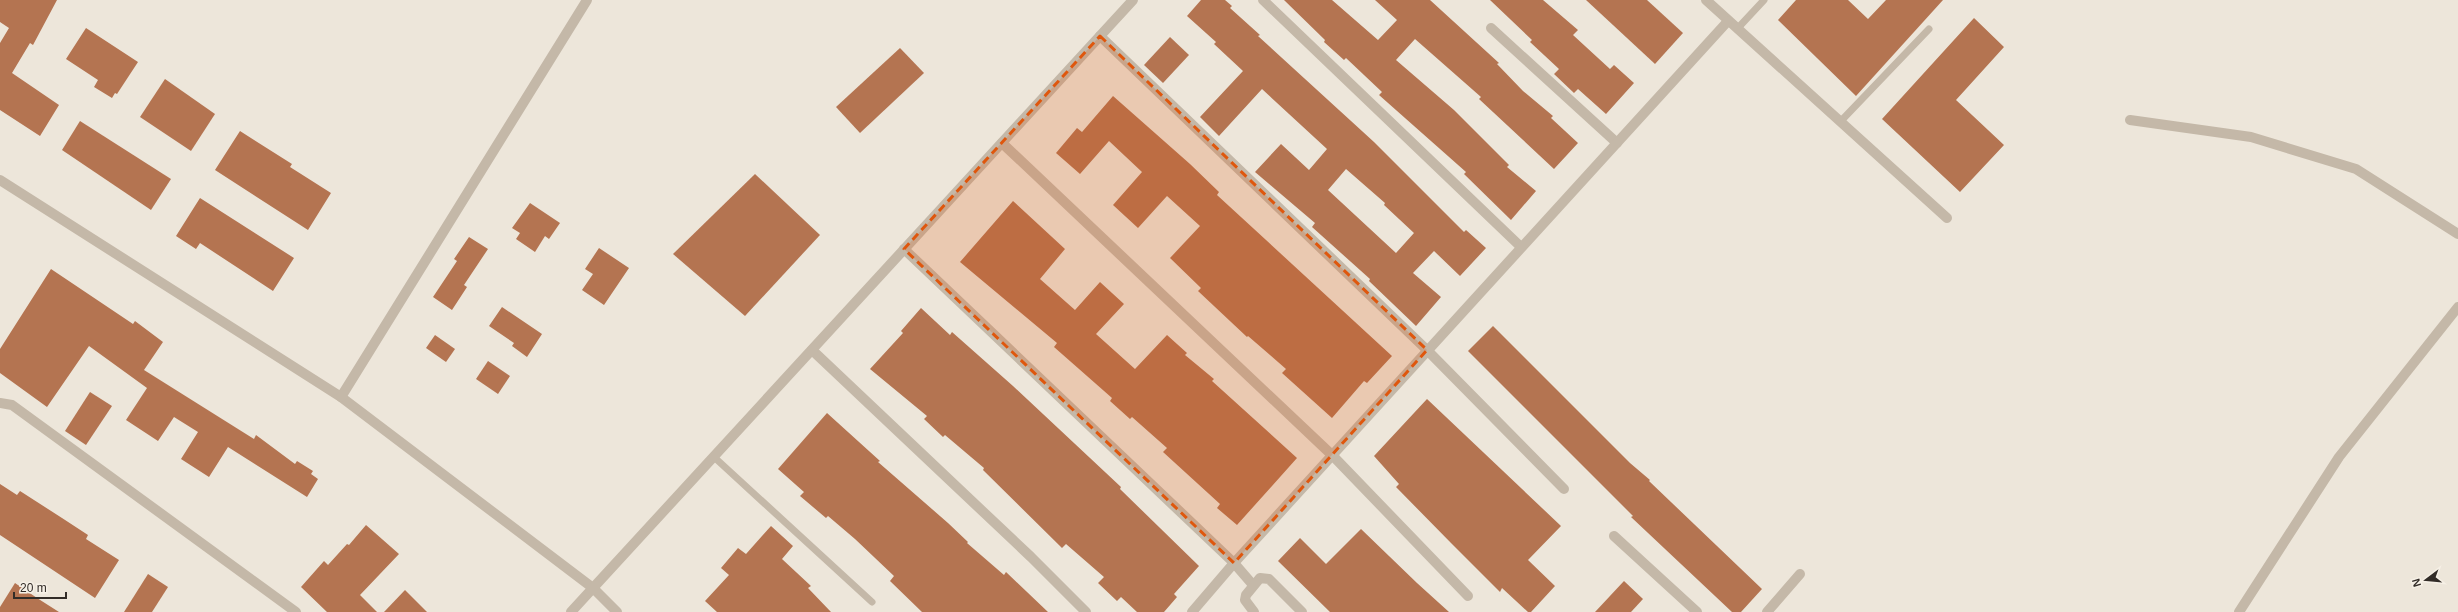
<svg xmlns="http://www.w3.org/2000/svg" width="2458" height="612" viewBox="0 0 2458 612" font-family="Helvetica,sans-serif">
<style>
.building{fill:#b47451;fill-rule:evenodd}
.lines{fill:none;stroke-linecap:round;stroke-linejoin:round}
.lane{stroke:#c4b8a8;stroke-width:7}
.street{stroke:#c4b8a8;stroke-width:10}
.marked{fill:#df570d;fill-opacity:0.2;stroke:#df570d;stroke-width:3;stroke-dasharray:8 5;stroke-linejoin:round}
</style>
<rect width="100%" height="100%" fill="#ede6da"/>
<g class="building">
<polygon points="0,0 57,0 33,45 30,43 12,73 59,105 40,136 0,110 0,43 9,28 0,22"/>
<path d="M1201,0h24l7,6 -2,2 30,27 -2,1 116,106 90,90 2,-2 20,18 -26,28 -26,-25 -21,22 28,24 -25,29 -47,-45 1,-2 -58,-52 3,-4 -60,-51 26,-28 28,26 18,-21 -65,-60 -43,47 -19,-19 43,-46 -29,-27 2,-2 -29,-26zM1346,169l39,34 -1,2 30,28 -18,20 -68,-63z"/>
<polygon points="1284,0 1332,0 1378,40 1397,20 1375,0 1430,0 1499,63 1497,64 1523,91 1553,116 1551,118 1578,143 1554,169 1479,99 1481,97 1415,39 1396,60 1454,110 1509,165 1507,167 1536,191 1511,220 1464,174 1466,172 1379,95 1382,92 1346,58 1344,60 1324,42 1325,40"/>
<polygon points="1490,0 1543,0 1578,30 1573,35 1610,69 1614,65 1634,83 1606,114 1578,89 1574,93 1554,74 1559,69 1530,42 1532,40"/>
<polygon points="1586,0 1647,0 1683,33 1655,64"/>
<polygon points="1796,0 1848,0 1868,19 1886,0 1943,0 1856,96 1778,20"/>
<polygon points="1974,18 2004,47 1956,100 2004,145 1960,192 1882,119"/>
<polygon points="86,28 138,62 117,94 115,93 112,98 94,87 98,80 66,59"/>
<polygon points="1170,37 1189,55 1163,83 1144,65"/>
<polygon points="900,48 924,73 860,133 836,107"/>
<polygon points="165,79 215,114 191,151 140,117"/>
<polygon points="1113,96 1190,164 1219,192 1217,195 1392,356 1367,383 1364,381 1332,418 1282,373 1286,369 1248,336 1247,337 1198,291 1201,288 1170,258 1200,226 1167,196 1138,228 1113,205 1142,172 1109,141 1080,174 1056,153 1077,128 1082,132"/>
<polygon points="80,121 171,179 151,210 62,150"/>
<polygon points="240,131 292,164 290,167 331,193 308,230 215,170"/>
<polygon points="755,174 820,235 745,316 673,254"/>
<polygon points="200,198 294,258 273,291 200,243 196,249 176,236"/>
<polygon points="1013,201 1065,249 1040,279 1075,310 1100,282 1124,304 1096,334 1135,369 1167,335 1187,353 1185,355 1214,379 1212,381 1297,458 1237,525 1217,508 1220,504 1163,452 1167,448 1132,417 1130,419 1110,401 1112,398 1054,347 1057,343 960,262"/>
<polygon points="530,203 560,223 549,239 545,236 535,252 516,239 520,233 512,228"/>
<polygon points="469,237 488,249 464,285 467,287 452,310 433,297 457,261 454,259"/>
<polygon points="599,248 629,268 604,305 582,290 593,274 585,269"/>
<polygon points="51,269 133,324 135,321 163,342 144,370 246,434 254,439 256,435 295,464 297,461 313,471 311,474 318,479 307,497 228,447 209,477 181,459 198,432 174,417 158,441 126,420 147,388 89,346 47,407 0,373 0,349"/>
<polygon points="502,307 542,334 527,357 512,346 514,343 489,326"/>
<polygon points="921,308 950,335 952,332 1013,386 1121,487 1120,489 1199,566 1174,594 1177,597 1164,612 1137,612 1121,597 1117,601 1098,583 1104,577 1066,544 1062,548 983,470 984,468 945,435 943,437 924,419 927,416 870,369 903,333 901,331"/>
<polygon points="1493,326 1630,463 1650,480 1649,481 1762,589 1741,612 1732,612 1631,517 1633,516 1468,351"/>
<polygon points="435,335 455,349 446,362 426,348"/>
<polygon points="488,361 510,376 498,394 476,379"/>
<polygon points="90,392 112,406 86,445 65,431"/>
<polygon points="1427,399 1561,526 1528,560 1555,586 1531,612 1528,612 1502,588 1500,592 1451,543 1396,487 1399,484 1374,456"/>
<polygon points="827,413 880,461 878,462 948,523 968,542 967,543 1004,575 1006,572 1048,612 922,612 890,581 894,576 855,539 828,516 826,518 800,496 804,492 778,469"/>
<polygon points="0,484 17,495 20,491 62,518 88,535 86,539 119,560 95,598 0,535"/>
<polygon points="366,525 399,554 360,595 377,612 327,612 301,587 324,561 328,565 347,544 349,545"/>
<polygon points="771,526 793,546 782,559 811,586 808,588 831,612 717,612 705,601 729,575 721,568 738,548 746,554"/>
<polygon points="1361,529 1417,583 1449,612 1330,612 1278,561 1300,538 1326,564"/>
<polygon points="148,574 168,587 152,612 124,612"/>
<polygon points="1624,581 1643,599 1631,612 1595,612"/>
<polygon points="15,583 37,598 59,612 0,612 0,607"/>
<polygon points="405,590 427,612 384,612"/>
</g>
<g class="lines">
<g class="lane">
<polyline points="1737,29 1764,0"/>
<polyline points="1840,122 1929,29"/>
<polyline points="714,457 872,602"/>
</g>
<g class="street">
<polyline points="1263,0 1521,247"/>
<polyline points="1706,0 1947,218"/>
<polyline points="1491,28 1617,143"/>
<polyline points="1100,36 1427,350 1564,489"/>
<polyline points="2130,120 2251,137 2356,169 2458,234"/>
<polyline points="1002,143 1333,456 1468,596"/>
<polyline points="0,180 341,397 593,588 617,612"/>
<polyline points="904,249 1234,563 1253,585"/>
<polyline points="812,350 1031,557 1086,612"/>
<polyline points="341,397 587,0"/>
<polyline points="0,403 12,405 296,612"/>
<polyline points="1614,536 1697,612"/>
<polyline points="571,612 1133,0"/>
<polyline points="1192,612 1234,563 1728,21"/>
<polyline points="1254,612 1245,600 1246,595 1260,578 1269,579 1302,612"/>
<polyline points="1767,612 1800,574"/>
<polyline points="2239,612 2339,457 2458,307"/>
</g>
</g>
<path class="marked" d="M1100,36l327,314 -193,213 -330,-314z"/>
<g transform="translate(2426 580) rotate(254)" stroke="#f6f0e6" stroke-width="3" paint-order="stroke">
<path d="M0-3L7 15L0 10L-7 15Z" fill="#322c27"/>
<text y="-6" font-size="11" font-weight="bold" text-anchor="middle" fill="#322c27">N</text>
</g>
<path d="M14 592v6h52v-6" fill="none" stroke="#322c27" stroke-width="2"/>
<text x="20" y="592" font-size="12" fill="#322c27" stroke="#f6f0e6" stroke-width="3" paint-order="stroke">20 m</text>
</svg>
